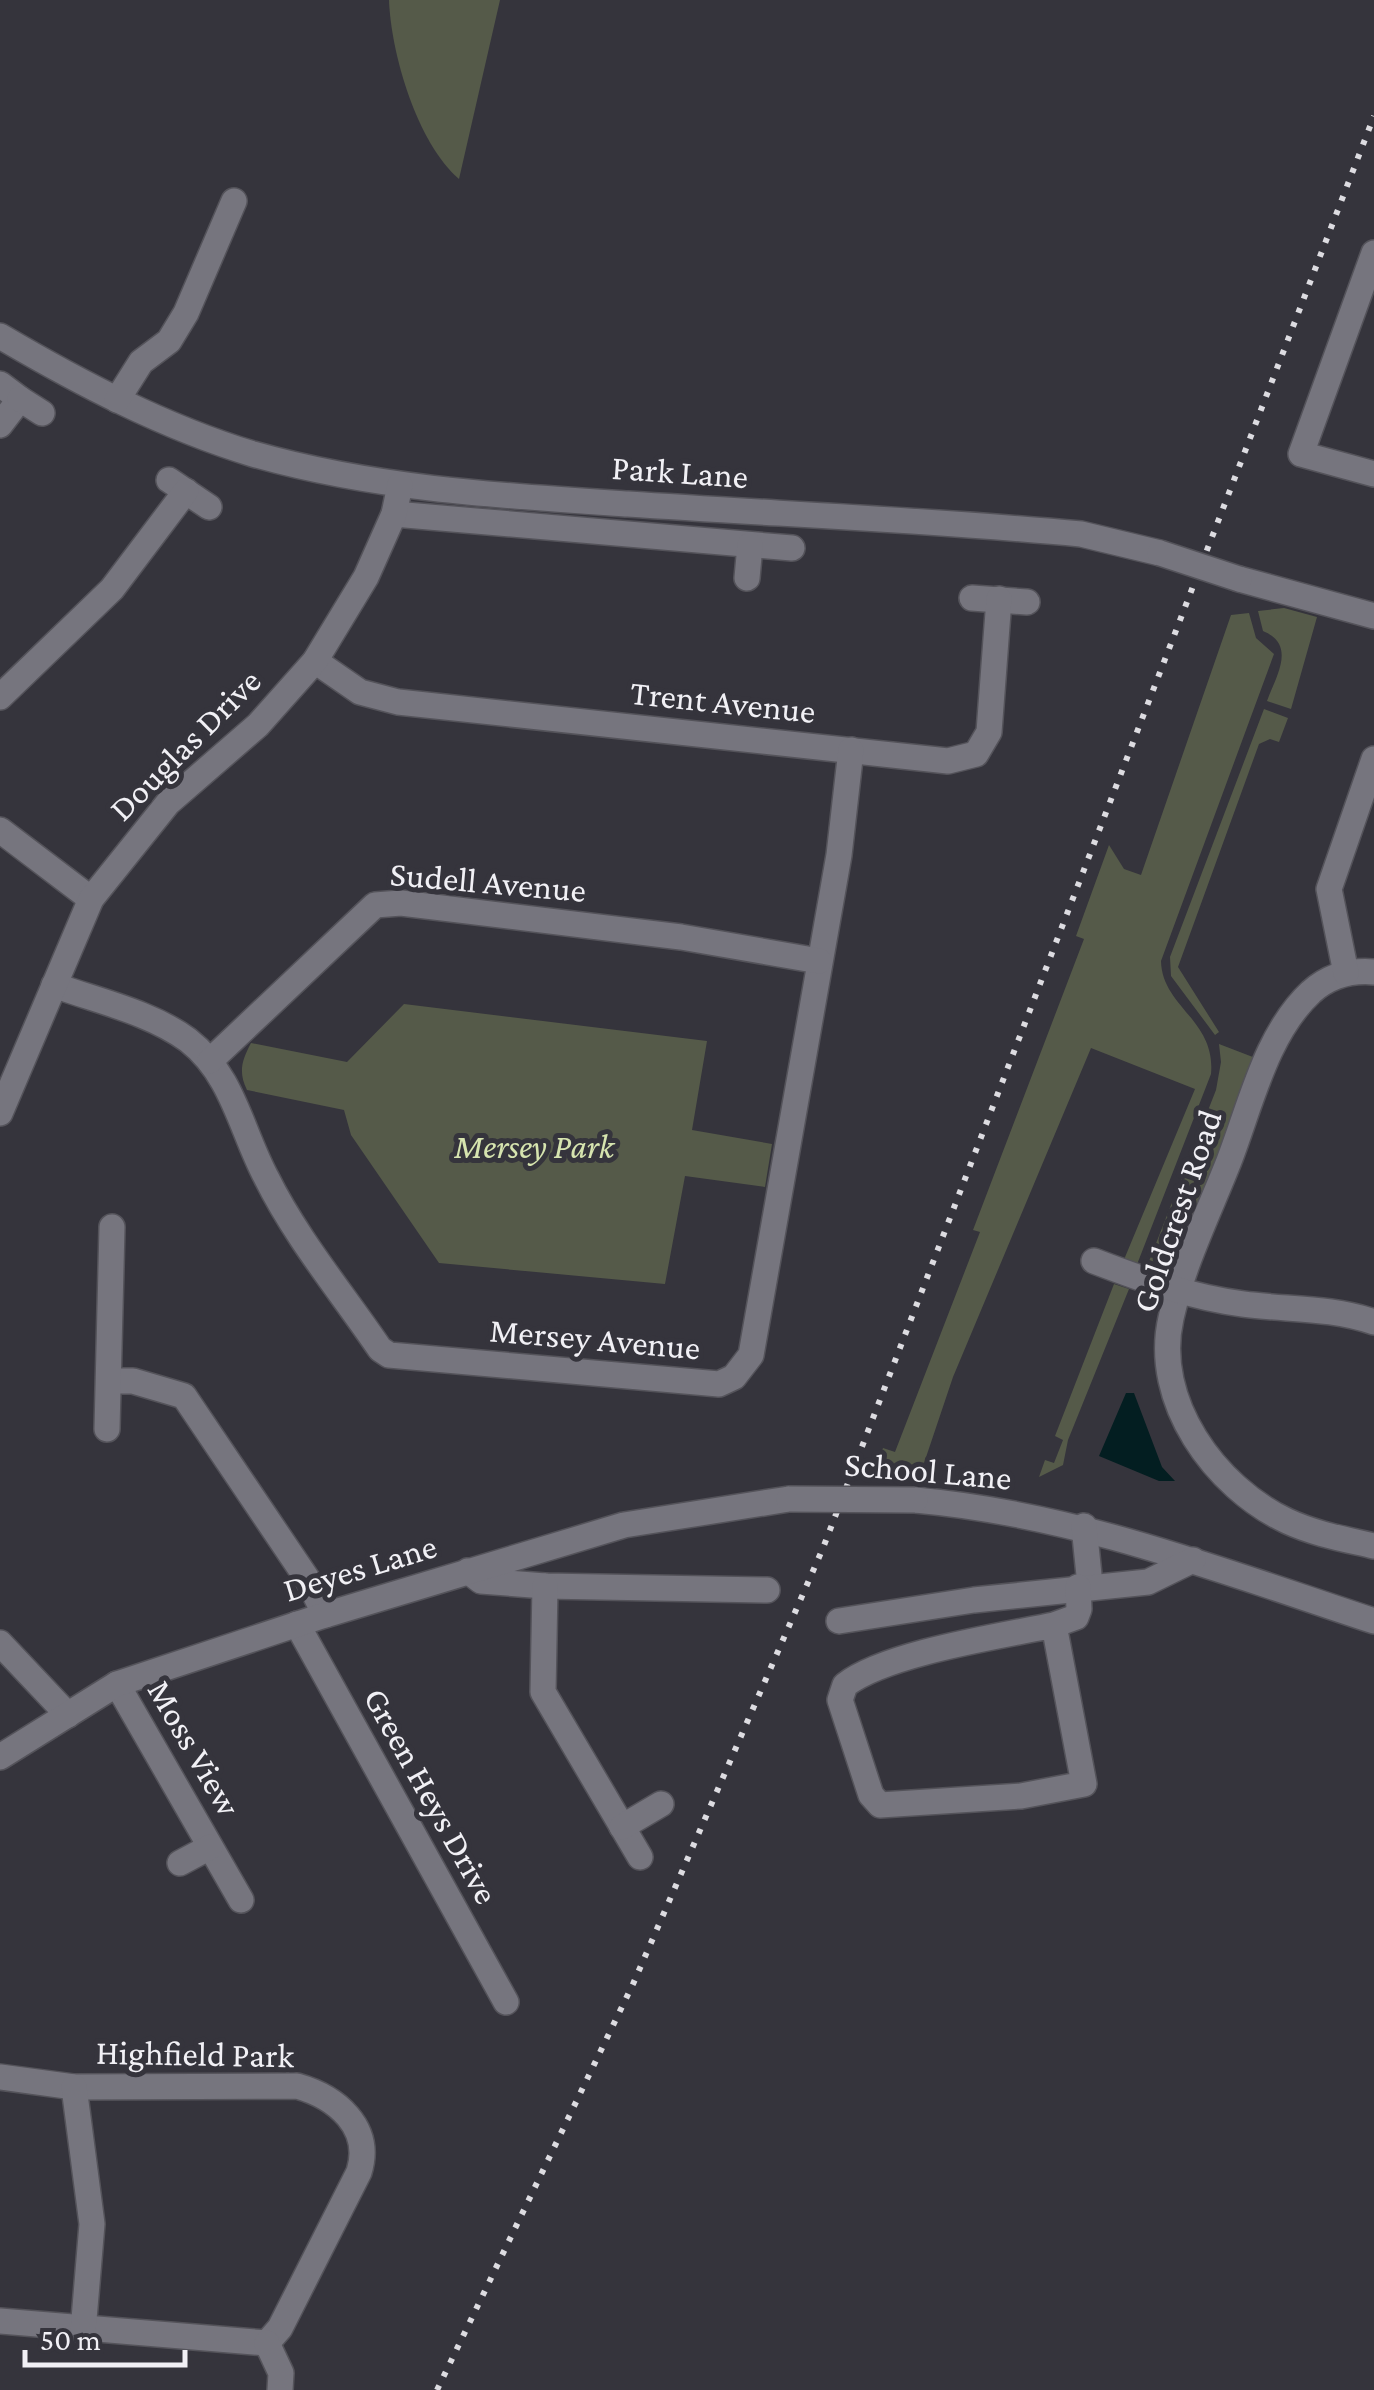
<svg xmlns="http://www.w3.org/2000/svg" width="1374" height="2390" viewBox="0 0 1374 2390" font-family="'Crimson Pro',serif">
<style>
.green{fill:#555a49}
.water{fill:#031e21}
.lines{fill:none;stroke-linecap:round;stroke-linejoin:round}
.minor-casing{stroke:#54535a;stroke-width:28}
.minor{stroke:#76757e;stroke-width:25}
.rail{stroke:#dddce1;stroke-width:6;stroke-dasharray:5 10;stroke-linecap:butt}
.minor-bridge-casing{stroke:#54535a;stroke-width:28;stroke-linecap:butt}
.minor-bridge{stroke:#76757e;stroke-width:25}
.labels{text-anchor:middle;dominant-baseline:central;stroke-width:10;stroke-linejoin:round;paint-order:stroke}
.street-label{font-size:35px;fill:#f1f0f5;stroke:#35343c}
.park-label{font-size:35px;font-style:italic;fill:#d6e4af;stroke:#35343c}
</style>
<rect width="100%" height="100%" fill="#35343c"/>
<g class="green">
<path d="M389,0h111l-41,179c-42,-36 -68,-125 -70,-179z"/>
<path d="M1284,608l33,9 -26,92 -24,-8c9,-25 30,-56 -4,-70l-5,-20z"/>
<path d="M1249,613l7,25 18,16 -113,307c1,46 55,59 50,113l-75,193 -13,-5 72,-173 -104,-41 -138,329 -34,101h-47l11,-30 12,4 85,-220 -7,-2 111,-291 -8,-3 33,-91 15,24 17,6 90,-260z"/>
<polygon points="1264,709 1288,718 1279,742 1270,739 1259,744 1178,967 1219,1032 1215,1035 1171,976 1170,957"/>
<path d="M404,1004l303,37 -15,89 80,14 -7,43 -80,-11 -20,108 -226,-21 -88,-128 -7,-25 -97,-20c-9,-18 -5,-30 4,-47l96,19z"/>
<polygon points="1219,1044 1258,1059 1180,1253 1167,1266 1146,1269 1216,1090 1221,1062"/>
<polygon points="1114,1284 1129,1289 1068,1440 1063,1465 1039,1477 1045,1460 1054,1463 1063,1440 1055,1436"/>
</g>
<polygon class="water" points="1126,1393 1134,1393 1162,1467 1175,1481 1159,1481 1099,1456"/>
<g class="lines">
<defs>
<g id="minor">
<polyline points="1374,253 1301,454 1374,474"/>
<path d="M0,336c80,47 164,91 253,118 123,35 249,42 375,50 151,10 303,16 453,30l79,19"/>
<polyline points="0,384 20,399 0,425"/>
<polyline points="20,399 42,413"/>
<polyline points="117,400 141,362 169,341 186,313 234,201"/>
<polyline points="169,480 209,507"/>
<polyline points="394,514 792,548"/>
<polyline points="747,578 750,545"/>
<polyline points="1239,579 1374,616"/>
<polyline points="972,598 1027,602"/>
<polyline points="315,661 360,692 398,702 948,761 976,754 989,732 999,599"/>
<polyline points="0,697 112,589 186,491"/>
<polyline points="0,830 91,899"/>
<path d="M1374,972c-23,-2 -45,4 -63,20 -45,42 -60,112 -82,169 -20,51 -46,103 -58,157 -19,83 44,169 116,203 28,13 57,18 87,25"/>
<polyline points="1346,973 1329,889 1374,759"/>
<path d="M54,985c43,16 96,27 134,55 45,35 53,90 78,137 30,61 76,116 114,172l9,6 330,29 15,-7 17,-22 88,-500 12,-105"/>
<polyline points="210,1061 375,905 401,903 681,937 819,961"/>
<polyline points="0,1113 91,899 168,803 258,725 315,661 366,577 394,514 400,485"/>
<path d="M1094,1261c50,19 96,36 149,43 46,6 87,3 131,18"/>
<polyline points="109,1381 133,1381 184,1396 308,1580 325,1615"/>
<polyline points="107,1429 112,1227"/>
<path d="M915,1500c160,14 307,71 459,121"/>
<polyline points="1084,1526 1090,1585"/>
<polyline points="468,1571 481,1581 545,1586 767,1590"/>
<polyline points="545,1586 543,1692 640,1857"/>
<polyline points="839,1621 974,1600 1148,1582 1193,1560"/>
<polyline points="297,1624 506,2002"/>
<path d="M1054,1625l30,159 -63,12 -141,9 -9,-10 -31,-95 5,-15c41,-32 156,-49 209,-60l22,-8 3,-8 -1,-22"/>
<polyline points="0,1643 68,1715"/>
<polyline points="117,1684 241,1900"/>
<polyline points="0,1757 117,1684 325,1615 624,1525 789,1499"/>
<polyline points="622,1827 661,1804"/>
<polyline points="180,1863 210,1847"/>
<path d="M0,2077l74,10 223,-1c39,11 76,41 62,86l-79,156 -13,15 -267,-22"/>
<polyline points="74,2087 92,2224 83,2331"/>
<polyline points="267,2343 281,2373 280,2390"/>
</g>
</defs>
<use href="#minor" class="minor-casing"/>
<use href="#minor" class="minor"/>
<polyline class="rail" points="437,2390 633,1984 823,1548 1374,116"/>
<defs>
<g id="minor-bridge">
<polyline points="1160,553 1239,579"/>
<polyline points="789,1499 915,1500"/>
</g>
</defs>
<use href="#minor-bridge" class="minor-bridge-casing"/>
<use href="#minor-bridge" class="minor-bridge"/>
</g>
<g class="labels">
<g class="street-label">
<text transform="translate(680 472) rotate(4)">Park Lane</text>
<text transform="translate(723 702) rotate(6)">Trent Avenue</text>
<text transform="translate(185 745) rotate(-45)">Douglas Drive</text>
<text transform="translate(488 882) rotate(5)">Sudell Avenue</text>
<text transform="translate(1177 1211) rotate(-71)">Goldcrest Road</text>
<text transform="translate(595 1339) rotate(5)">Mersey Avenue</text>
<text transform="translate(928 1471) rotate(5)">School Lane</text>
<text transform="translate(360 1568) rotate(-17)">Deyes Lane</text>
<text transform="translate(194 1748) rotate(60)">Moss View</text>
<text transform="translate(431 1796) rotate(61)">Green Heys Drive</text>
<text transform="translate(195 2054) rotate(1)">Highfield Park</text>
</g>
<g class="park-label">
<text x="534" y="1146">Mersey Park</text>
</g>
</g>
<path d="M25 2350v15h160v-15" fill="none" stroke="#f1f0f5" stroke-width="5"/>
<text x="40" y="2350" font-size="30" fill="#f1f0f5" stroke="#35343c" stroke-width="8" paint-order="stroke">50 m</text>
</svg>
